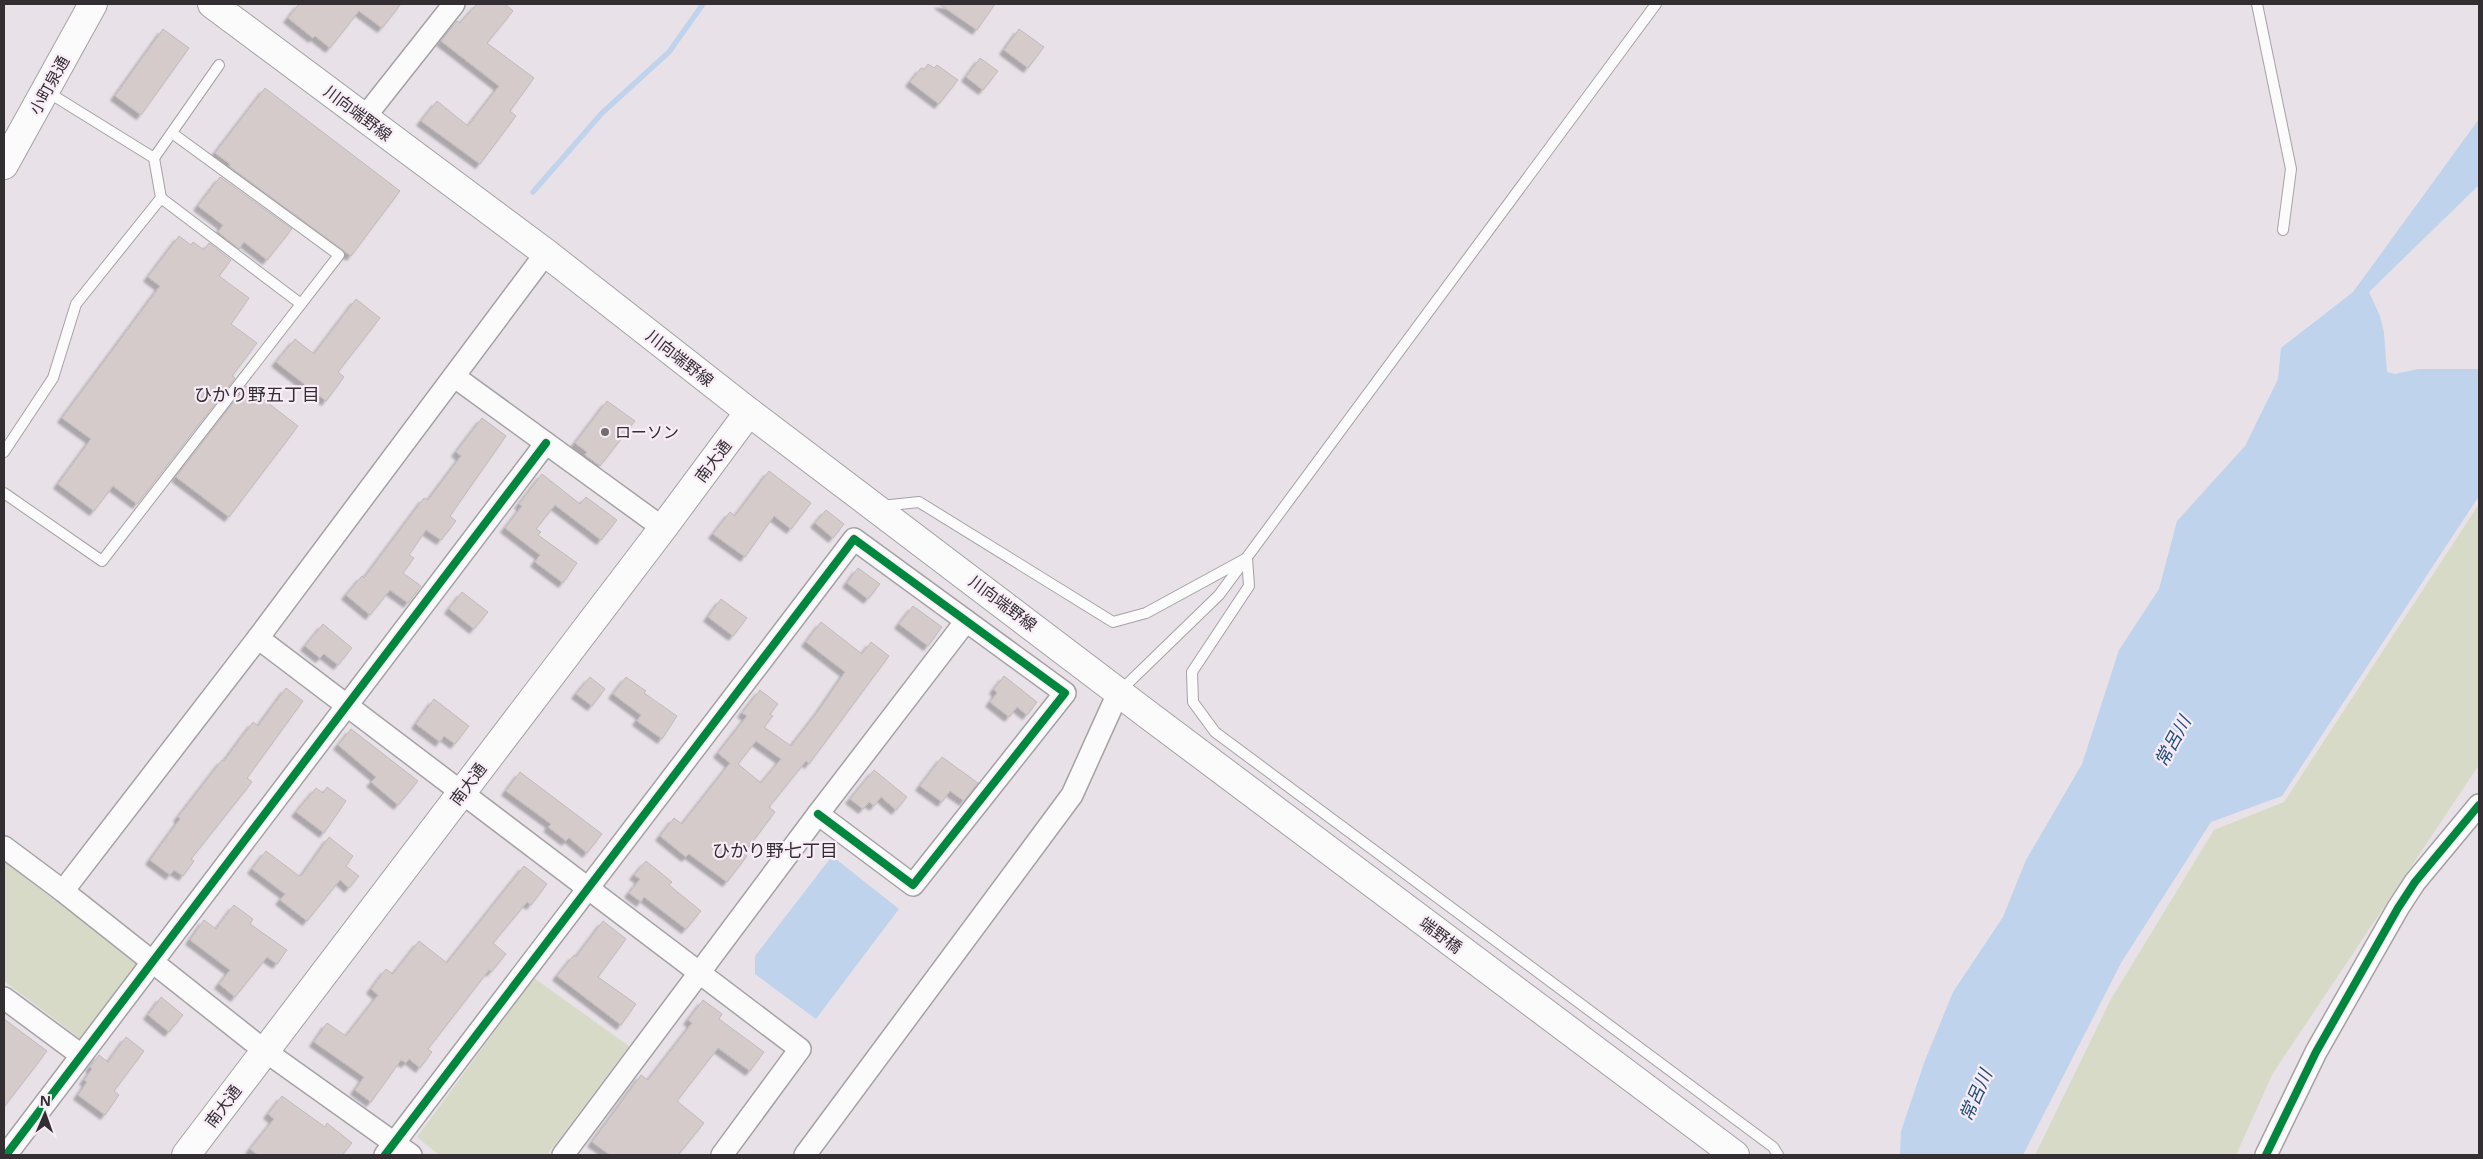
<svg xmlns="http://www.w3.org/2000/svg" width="2483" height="1159" viewBox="0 0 2483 1159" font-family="'Open Sans','Noto Sans JP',sans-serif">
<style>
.green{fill:#d7dac6}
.water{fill:#bfd3ec}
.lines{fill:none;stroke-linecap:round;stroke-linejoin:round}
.stream{stroke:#bfd3ec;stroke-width:5.5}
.building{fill:#d6cbcb;stroke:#c0babc;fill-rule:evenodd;filter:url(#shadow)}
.lane-casing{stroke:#a5a1a5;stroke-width:12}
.street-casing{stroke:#a5a1a5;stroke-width:24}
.secondary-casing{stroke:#a5a1a5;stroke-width:30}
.lane{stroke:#fcfbfc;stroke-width:10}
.street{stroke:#fcfbfc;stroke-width:21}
.secondary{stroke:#fcfbfc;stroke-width:28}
.cycleway-casing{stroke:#f8ecf7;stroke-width:11}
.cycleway{stroke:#00873e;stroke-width:8}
.poi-dot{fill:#726d72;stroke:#f8ecf7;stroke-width:2}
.labels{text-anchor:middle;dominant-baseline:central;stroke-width:4.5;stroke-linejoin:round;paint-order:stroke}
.street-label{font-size:16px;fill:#322e32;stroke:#f8ecf7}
.poi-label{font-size:16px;fill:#322e32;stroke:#f8ecf7;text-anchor:start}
.neighbourhood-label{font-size:18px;fill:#322e32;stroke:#f8ecf7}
.water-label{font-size:18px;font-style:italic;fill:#1f4f7a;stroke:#f8ecf7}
</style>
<defs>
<filter id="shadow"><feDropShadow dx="-4.5" dy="4.5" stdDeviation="1" flood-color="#0004"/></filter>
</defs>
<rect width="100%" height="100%" fill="#e8e2e8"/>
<g class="green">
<polygon points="2479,504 2479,765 2273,1073 2236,1155 2035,1155 2111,999 2214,830 2284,802"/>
<polygon points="4,862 140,964 82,1040 4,981"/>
<polygon points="534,978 629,1046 547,1155 439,1155 417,1137"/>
</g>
<g class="water">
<polygon points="2479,119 2479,185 2369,292 2380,316 2384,333 2387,372 2395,374 2418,369 2479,369 2479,496 2282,796 2211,822 2121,963 2023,1155 1900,1155 1901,1131 1924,1063 1953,992 2003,917 2026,860 2082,764 2119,650 2159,589 2177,521 2245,446 2278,379 2281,348 2353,292"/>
<polygon points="832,856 899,909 816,1019 755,974 755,956"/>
</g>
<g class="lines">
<polyline class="stream" points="533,192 602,113 669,52 703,4"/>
</g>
<g class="building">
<polygon points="299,4 401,4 382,28 359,11 330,48 315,36 313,38 288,18"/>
<polygon points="477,4 505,4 513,11 487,43 534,78 510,111 516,116 480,164 421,121 437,101 468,126 499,86 441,41 457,21 460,23"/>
<polygon points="939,4 995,4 977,30"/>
<polygon points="163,29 189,48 141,115 115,96"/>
<polygon points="1019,29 1044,47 1028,68 1004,50"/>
<polygon points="980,58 998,71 983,90 966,77"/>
<polygon points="928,64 934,68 937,65 958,80 939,104 910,82 921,68 924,70"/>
<polygon points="265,88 400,191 351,256 229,166 230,164 215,153"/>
<polygon points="220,177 292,229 267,260 244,242 239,249 218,232 223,225 198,206"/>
<polygon points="179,236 191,245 193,242 204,250 209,243 231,260 219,276 249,298 231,324 257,343 232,376 235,378 137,504 113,486 94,511 58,484 91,439 62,418 160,286 148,277"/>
<polygon points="356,299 380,318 338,372 344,377 326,401 276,362 295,339 314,354"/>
<polygon points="246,386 298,426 229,517 176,477"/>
<polygon points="607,401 635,421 600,466 585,455 587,452 575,443"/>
<polygon points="482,418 506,436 450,516 456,521 441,540 426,530 409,555 414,558 403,573 421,586 408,603 390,590 370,615 346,595 362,576 364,578 424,498 428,500 461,456 456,452"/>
<polygon points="769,471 811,503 791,529 774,516 745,557 713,534 730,512 735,516"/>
<polygon points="542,474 580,504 586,497 617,520 601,540 555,505 536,529 541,532 538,535 577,563 563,583 535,562 540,555 505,528 522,506 519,504"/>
<polygon points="826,510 844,524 833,538 815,523"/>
<polygon points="858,568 880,584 868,599 847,583"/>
<polygon points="462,592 488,612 474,629 449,609"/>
<polygon points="721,599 747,618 733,636 708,617"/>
<polygon points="913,606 942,627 928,646 899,624"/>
<path d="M821,622l41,32 9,-12 18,14 -80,108 -3,-3 -37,46 6,5 -31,41 3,3 -20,26 -38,-28 -3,3 -26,-21 14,-18 8,6 48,-61 -12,-10 29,-37 -5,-3 18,-23 18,14 -8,10 3,2 -9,11 27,19 28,-36 26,-38 -39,-30zM756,741l25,18 -20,24 -23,-19z"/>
<polygon points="323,624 352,648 338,665 324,654 320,658 305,646"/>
<polygon points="1004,676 1037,702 1027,715 1017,707 1009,717 990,702 997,693 994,689"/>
<polygon points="590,677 605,689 592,706 576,694"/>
<polygon points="626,677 646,691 644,693 677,716 662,739 637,721 641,715 613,694"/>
<polygon points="286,688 303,701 247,778 252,782 191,859 194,861 183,876 174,870 170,875 150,860 180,819 178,817 222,760 224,761 253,722 258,726"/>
<polygon points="434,699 469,726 455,744 444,736 440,742 416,724"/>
<polygon points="351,729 418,781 398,805 371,782 376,777 338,745"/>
<polygon points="942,757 978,783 964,801 950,791 942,802 920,786"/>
<polygon points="874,770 907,797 896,810 881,797 874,806 869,802 863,809 850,799"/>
<polygon points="520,772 602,834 587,853 569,838 566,841 548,827 551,824 506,791"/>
<polygon points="327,787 346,801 324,833 296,812 316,788 323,793"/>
<polygon points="329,837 353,856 346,866 359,876 349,888 340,880 307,921 280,900 285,894 252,869 266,851 299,876 302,875"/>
<polygon points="646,861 672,882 669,885 701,911 686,929 644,897 641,902 629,893 640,879 634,875"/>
<polygon points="524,866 547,884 531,905 527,902 493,943 506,954 491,972 489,970 428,1049 432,1052 420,1068 409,1059 406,1063 401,1060 371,1102 355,1090 364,1077 314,1042 327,1023 346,1036 378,995 371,989 386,969 393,974 419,941 447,963"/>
<polygon points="234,905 253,919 250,924 287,950 277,964 267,957 235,997 219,984 230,970 190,940 204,920 216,929"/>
<polygon points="603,921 626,939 598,977 636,1004 621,1025 557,976 574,955 576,957"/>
<polygon points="161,997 183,1015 169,1032 148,1015"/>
<polygon points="703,1000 722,1014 719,1019 764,1052 750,1071 718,1048 677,1101 704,1123 678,1155 610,1155 592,1142 641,1075 648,1080 692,1023 688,1020"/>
<polygon points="4,1019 47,1051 4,1107"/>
<polygon points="126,1037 144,1051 114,1091 119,1095 105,1115 78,1095 87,1082 84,1080 92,1069 90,1067 99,1055 108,1062"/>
<polygon points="282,1096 325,1127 327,1123 352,1143 342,1155 258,1155 250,1149 274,1119 268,1114"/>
</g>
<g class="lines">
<defs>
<g id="lane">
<polyline points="2257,4 2291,169 2283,230"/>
<polyline points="46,91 154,158 219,65"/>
<polyline points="154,158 161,198 301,304"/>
<polyline points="4,452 53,378 76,304 161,198"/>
<polyline points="4,493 102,561 339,255 172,133"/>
<polyline points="881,506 919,502 1113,622 1146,613 1247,558 1249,586 1192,672 1193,702 1215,732 1773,1147 1778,1155"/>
<polyline points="1120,691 1219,595 1656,4"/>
</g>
<g id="street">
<polyline points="364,118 454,4"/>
<polyline points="455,377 663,528"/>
<polyline points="258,638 800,1049 722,1155"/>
<polyline points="4,847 63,891 265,1051 411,1155"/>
<polyline points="63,891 258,638 546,253"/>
<polyline points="4,998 81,1055"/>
<polyline points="6,1155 546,443"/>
<polyline points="385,1155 854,539 1065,693 913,885 818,814"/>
<polyline points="563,1155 818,814 966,621"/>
<polyline points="805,1155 1072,795 1119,691"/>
<polyline points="2266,1155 2316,1052 2398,908 2415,882 2479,805"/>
</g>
<g id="secondary">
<polyline points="212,4 546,253 749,412 1147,714 1735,1155"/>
<polyline points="4,165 93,4"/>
<polyline points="186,1155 663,528 749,412"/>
</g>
</defs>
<use href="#lane" class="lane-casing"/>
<use href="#street" class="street-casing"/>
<use href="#secondary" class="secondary-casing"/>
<use href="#lane" class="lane"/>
<use href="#street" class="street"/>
<use href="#secondary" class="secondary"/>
<defs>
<g id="cycleway">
<polyline points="6,1155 546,443"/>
<polyline points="385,1155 854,539 1065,693 913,885 818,814"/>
<polyline points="2266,1155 2316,1052 2398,908 2415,882 2479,805"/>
</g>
</defs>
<use href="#cycleway" class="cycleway-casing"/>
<use href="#cycleway" class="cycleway"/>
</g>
<circle class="poi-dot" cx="605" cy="432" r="5"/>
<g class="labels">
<g class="street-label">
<text transform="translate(49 85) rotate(-61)">小町泉通</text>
<text transform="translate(358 113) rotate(37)">川向端野線</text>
<text transform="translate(680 358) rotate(38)">川向端野線</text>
<text transform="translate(713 461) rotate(-53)">南大通</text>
<text transform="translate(1003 603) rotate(37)">川向端野線</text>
<text transform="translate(468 784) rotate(-53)">南大通</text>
<text transform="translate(1441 935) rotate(37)">端野橋</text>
<text transform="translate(223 1106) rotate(-53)">南大通</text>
</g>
<g class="poi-label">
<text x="615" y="432">ローソン</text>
</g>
<g class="neighbourhood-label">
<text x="257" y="394">ひかり野五丁目</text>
<text x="775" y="850">ひかり野七丁目</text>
</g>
<g class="water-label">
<text transform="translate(2172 741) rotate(-61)">常呂川</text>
<text transform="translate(1975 1095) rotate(-66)">常呂川</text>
</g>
</g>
<rect width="2483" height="1159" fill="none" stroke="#322e32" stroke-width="10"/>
<g transform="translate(45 1114) rotate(2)" stroke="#f8ecf7" stroke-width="4" paint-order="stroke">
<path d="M0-4L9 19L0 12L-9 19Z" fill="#322e32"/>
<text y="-8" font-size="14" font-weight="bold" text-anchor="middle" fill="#322e32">N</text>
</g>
</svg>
